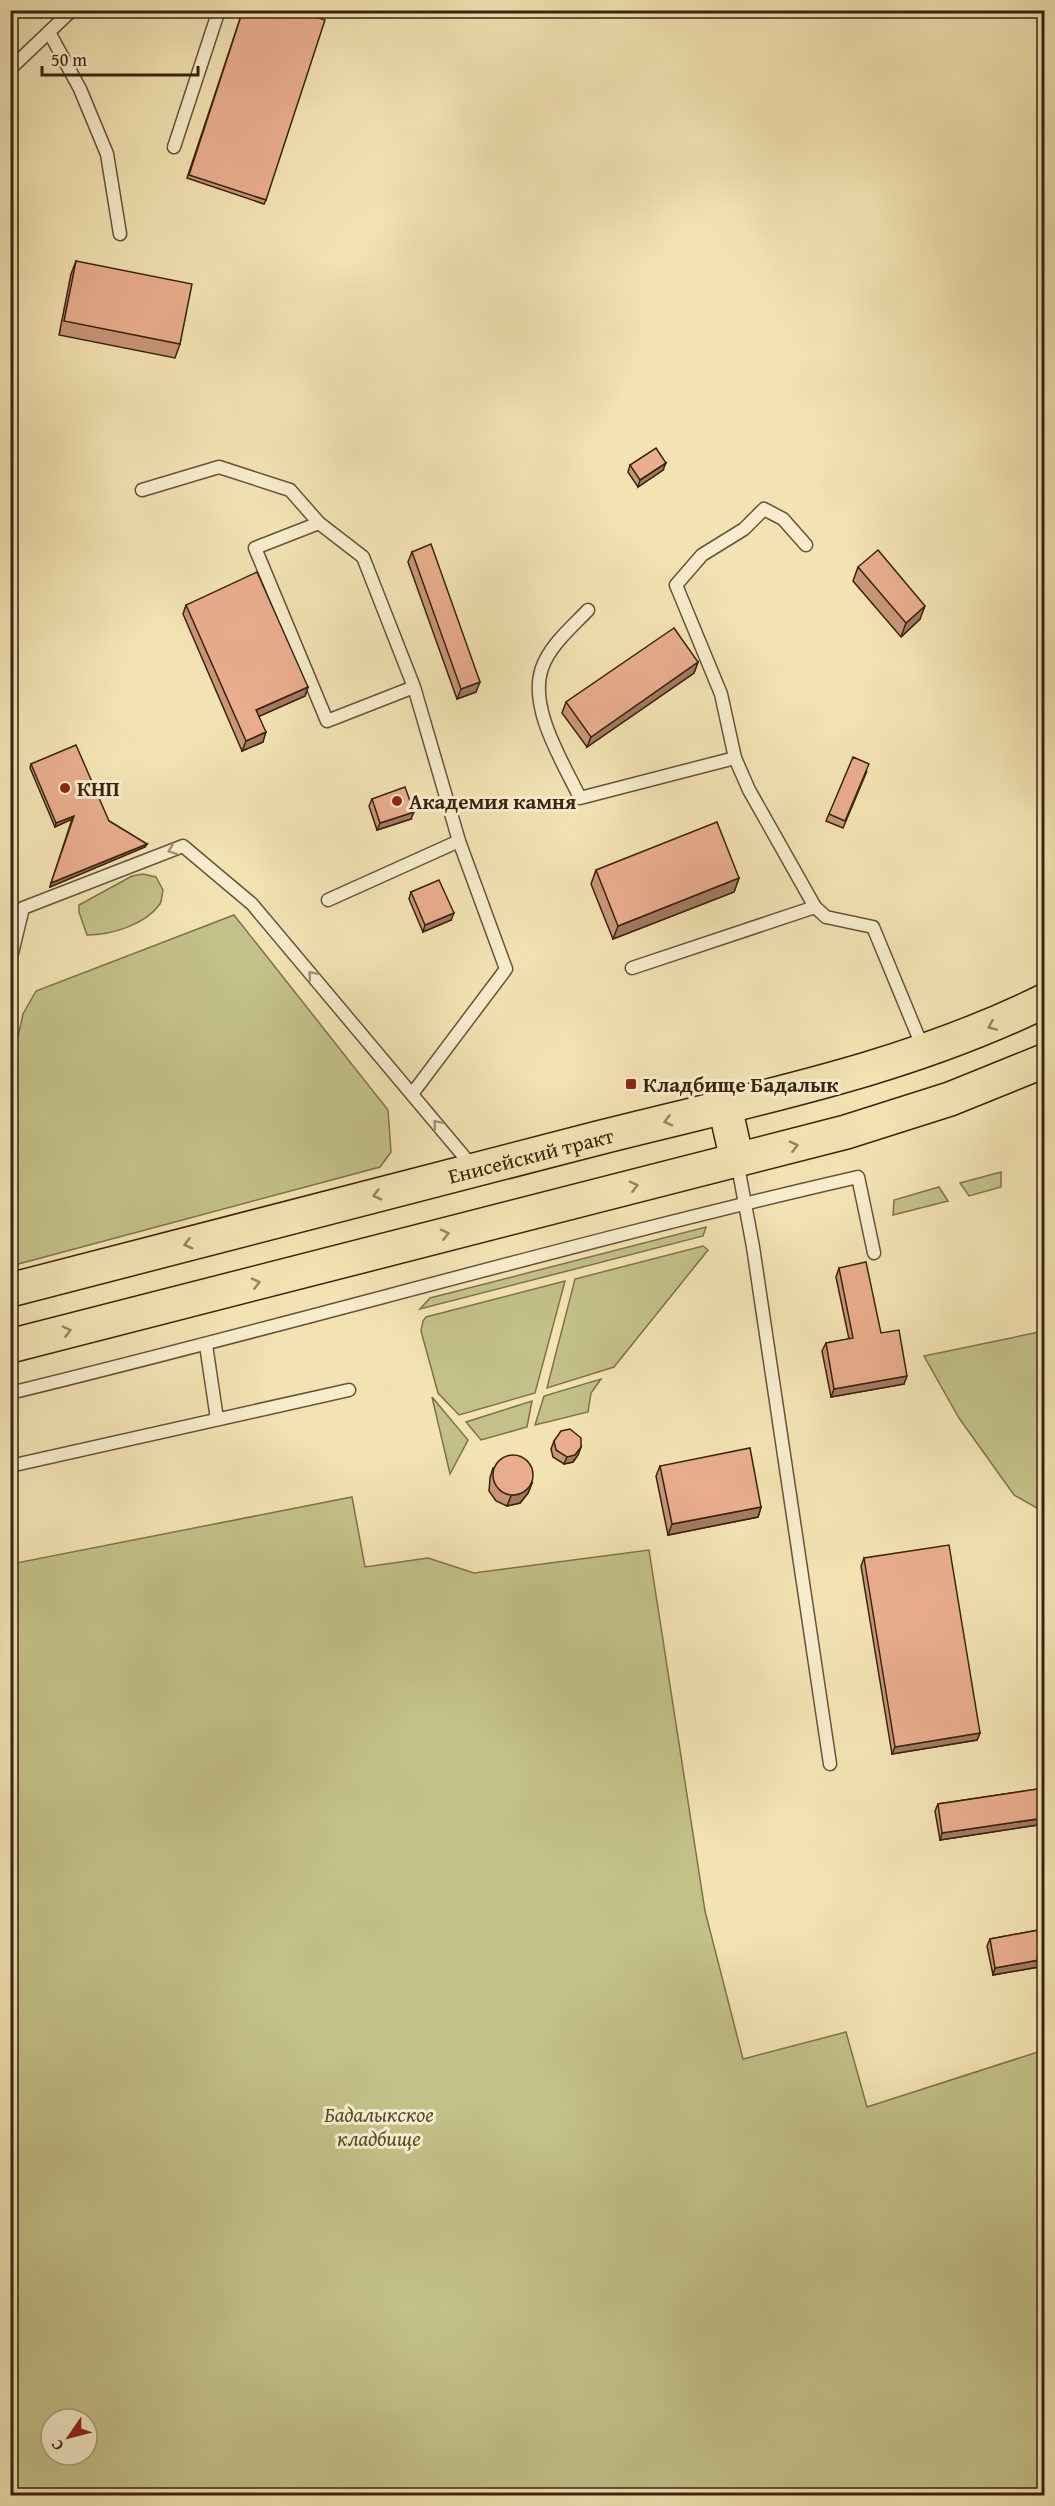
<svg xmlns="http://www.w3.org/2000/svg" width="1055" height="2506" viewBox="0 0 1055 2506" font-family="'Gentium Book Plus',serif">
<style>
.green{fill:#c3c188;stroke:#7e724c;stroke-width:1.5;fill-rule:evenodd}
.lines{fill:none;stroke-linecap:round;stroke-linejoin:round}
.lane-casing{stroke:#675338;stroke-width:15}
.primary-casing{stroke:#38230f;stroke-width:36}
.lane{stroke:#f7edce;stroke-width:12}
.primary{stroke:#f3e3b3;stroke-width:33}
.wall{fill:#c9967a;stroke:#38230f;stroke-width:1.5}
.shaded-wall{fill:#a47a63;stroke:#38230f;stroke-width:1.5}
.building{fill:#eaae8e;stroke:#38230f;stroke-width:1.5}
.oneway{stroke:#a19278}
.oneway2{stroke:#968361}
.poi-dot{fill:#8f2418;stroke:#f7edce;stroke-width:2}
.labels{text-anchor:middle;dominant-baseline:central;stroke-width:6;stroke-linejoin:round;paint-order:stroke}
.poi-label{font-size:21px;font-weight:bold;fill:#38230f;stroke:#f7edce;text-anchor:start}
.street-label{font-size:21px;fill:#38230f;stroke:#f7edce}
.park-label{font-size:21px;font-style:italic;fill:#5b4a2d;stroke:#f7edce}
</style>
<rect width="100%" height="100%" fill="#f3e3b3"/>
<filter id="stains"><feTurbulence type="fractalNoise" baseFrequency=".00333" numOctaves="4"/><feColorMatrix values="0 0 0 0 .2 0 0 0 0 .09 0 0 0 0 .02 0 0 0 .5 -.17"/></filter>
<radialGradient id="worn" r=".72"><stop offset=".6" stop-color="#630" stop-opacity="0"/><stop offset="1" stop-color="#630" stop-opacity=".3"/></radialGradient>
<g class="green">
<path d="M143,874l13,3 7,13c-1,4 -1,10 -3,14 -15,21 -49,31 -73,31l-8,-23v-7l53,-29z"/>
<polygon points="234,915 388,1110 391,1152 380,1167 11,1266 11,1069 23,1014 36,991"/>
<polygon points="1001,1172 1001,1187 969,1196 960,1183"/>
<polygon points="939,1187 948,1201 893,1215 894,1200"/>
<polygon points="706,1227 703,1236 420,1309 430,1298"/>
<polygon points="703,1246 708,1250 614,1367 547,1388 575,1279"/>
<polygon points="565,1281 535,1393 459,1415 438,1393 421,1331 423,1321 426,1317"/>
<polygon points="1044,1331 1044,1512 1014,1495 959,1418 924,1356"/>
<polygon points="601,1379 591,1393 588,1412 535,1425 544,1396"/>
<polygon points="432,1397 468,1440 450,1474"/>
<polygon points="532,1401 527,1427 481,1440 466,1422"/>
<path d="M352,1497l13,70 63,-9 46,15 175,-23 56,361 38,148 103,-27 21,75 177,-57v445h-1033v-931zM51,2419h36v36h-36z"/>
</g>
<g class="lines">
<defs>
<g id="lane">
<polyline points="49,32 80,89 107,154 120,234"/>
<polyline points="10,69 72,10"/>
<polyline points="174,147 219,10"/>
<polyline points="142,490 219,467 290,490 319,523"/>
<polyline points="806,545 783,519 764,509 744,529 702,555 676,585 721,694 735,758 749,790 815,907 826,917 873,927 923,1048"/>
<path d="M588,610c-16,17 -38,35 -46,58 -14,40 21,94 38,130l155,-40"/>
<polyline points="328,900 459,841"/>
<polyline points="10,961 23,908 183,846 252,904 472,1166"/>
<polyline points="632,968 815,907"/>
<polyline points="412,1094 506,969 459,841 414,687 363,557 319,523 255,548 327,721 414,687"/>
<polyline points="737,1161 753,1247 830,1764"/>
<polyline points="206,1345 217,1419"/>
<path d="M10,1393c284,-69 564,-151 848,-216l16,76"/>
<polyline points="10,1466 349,1390"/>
</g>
<g id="primary">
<polyline points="725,1107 737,1160"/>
<path id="s1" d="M10,1290c197,-51 394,-103 592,-153 150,-38 302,-67 442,-136"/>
<polyline points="10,1346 846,1132 950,1099 1044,1061"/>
</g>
</defs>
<use href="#lane" class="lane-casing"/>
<use href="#primary" class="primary-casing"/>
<use href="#lane" class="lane"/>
<use href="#primary" class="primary"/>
</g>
<g class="wall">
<polygon points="243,10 266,200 264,204 187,178"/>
<polygon points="76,261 180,344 175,358 59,335 71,274"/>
<polygon points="630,465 663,470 638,487 628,472"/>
<polygon points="412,552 476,692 457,699 408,562"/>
<polygon points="858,567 920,619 901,637 853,581"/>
<polygon points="186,605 308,687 305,696 259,716 263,742 242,751 183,614"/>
<polygon points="698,662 694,673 587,747 562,713 566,702"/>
<polygon points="31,764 109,821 147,844 145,847 50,887 72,819 55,827 30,768"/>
<polygon points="867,771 843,828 826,821 829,814"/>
<polygon points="372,799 411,819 377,830 369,806"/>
<polygon points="596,870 739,878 734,892 613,939 591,884"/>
<polygon points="411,892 451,920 423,932 409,899"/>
<polygon points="839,1268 881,1333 904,1384 831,1397 822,1351 826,1343 849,1339 836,1277"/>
<polygon points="554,1441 581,1447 578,1455 573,1462 564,1464 553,1457 551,1449"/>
<polygon points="660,1466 761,1507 758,1517 668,1535 656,1476"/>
<polygon points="493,1468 532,1483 528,1493 520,1503 507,1506 496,1501 489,1491 490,1478"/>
<polygon points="864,1558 980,1733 977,1740 892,1754 861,1566"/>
<polygon points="1044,1788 1044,1824 940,1840 935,1811 938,1804"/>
<polygon points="1044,1929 1044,1966 993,1975 987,1946 990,1939"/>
</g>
<g class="shaded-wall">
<polygon points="666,463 663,470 638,487 640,480"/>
<polygon points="925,606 920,619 901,637 906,623"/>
<polygon points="698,662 694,673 587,747 591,737"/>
<polygon points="480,682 476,692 457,699 461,689"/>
<polygon points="308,687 305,696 253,719 256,710"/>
<polygon points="266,732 263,742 242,751 246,741"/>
<polygon points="414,812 411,819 377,830 380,823"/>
<polygon points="74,816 72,819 55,827 56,823"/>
<polygon points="147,844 145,847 50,887 51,883"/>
<polygon points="739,878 734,892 613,939 618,926"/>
<polygon points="454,913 451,920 423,932 425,925"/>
<polygon points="907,1376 904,1384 831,1397 834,1389"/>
<polygon points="581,1447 578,1455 573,1462 564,1464 567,1457"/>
<polygon points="532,1483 528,1493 520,1503 507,1506 511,1496"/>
<polygon points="761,1507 758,1517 668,1535 672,1524"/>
<polygon points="980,1733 977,1740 892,1754 895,1747"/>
<polygon points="1044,1818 1044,1824 940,1840 942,1833"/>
<polygon points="1044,1959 1044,1966 993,1975 995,1968"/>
</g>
<g class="building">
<polygon points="243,10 296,10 325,20 266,200 189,175"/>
<polygon points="76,261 192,284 180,344 64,321"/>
<polygon points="656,448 666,463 640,480 630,465"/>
<polygon points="431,544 480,682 461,689 412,552"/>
<polygon points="878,550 925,606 906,623 858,567"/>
<polygon points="257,572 308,687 256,710 266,732 246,741 186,605"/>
<polygon points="674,628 698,662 591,737 566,702"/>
<polygon points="76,745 109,821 147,844 51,883 74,816 56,823 31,764"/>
<polygon points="853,757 869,764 845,821 829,814"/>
<polygon points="405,787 414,812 380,823 372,799"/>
<polygon points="717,822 739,878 618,926 596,870"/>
<polygon points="439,880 454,913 425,925 411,892"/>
<polygon points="866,1262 881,1333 899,1330 907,1376 834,1389 826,1343 853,1338 839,1268"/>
<polygon points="570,1429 581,1438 581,1447 575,1455 567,1457 556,1450 554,1441 561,1431"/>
<polygon points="750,1448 761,1507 672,1524 660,1466"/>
<circle cx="513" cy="1475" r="20"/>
<polygon points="949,1545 980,1733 895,1747 864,1558"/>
<polygon points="1044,1788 1044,1818 942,1833 938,1804"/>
<polygon points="1044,1929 1044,1959 995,1968 990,1939"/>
</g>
<defs><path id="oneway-chevron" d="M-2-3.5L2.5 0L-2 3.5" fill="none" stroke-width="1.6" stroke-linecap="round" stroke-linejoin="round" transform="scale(1.5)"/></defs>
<g class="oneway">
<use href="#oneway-chevron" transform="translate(172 850) rotate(159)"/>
<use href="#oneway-chevron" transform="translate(312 975) rotate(-130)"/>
<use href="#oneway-chevron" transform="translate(437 1124) rotate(-130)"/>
</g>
<g class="oneway2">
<use href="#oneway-chevron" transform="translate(992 1026) rotate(157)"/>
<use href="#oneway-chevron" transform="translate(668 1121) rotate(166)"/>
<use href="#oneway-chevron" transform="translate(794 1146) rotate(-14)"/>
<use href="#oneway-chevron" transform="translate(634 1186) rotate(-14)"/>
<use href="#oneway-chevron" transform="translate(377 1195) rotate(165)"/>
<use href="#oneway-chevron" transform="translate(445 1234) rotate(-14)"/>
<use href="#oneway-chevron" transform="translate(188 1244) rotate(165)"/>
<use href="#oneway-chevron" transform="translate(256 1283) rotate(-14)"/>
<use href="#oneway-chevron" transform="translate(67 1331) rotate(-14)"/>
</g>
<g class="poi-dot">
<circle cx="65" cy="788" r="6"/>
<circle cx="397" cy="801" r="6"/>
<rect x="625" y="1078" width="12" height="12" rx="3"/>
</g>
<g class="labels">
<g class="poi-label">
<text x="77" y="788">КНП</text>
<text x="409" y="801">Академия камня</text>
<text x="643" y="1084">Кладбище Бадалык</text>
</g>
<g class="street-label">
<text stroke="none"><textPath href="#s1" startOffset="538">Енисейский тракт</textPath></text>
</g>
<g class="park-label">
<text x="379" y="2114">Бадалыкское<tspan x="379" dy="24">кладбище</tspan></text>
</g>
</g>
<rect width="1055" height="2506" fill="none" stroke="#f3e3b3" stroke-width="36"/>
<rect x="12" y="12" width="1031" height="2482" fill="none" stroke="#38230f" stroke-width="3"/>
<rect x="18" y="18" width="1019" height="2470" fill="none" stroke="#38230f" stroke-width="1.5"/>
<g transform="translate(69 2437) rotate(235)"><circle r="28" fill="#f7edce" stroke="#ab9c82" stroke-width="1.5"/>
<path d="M0-4.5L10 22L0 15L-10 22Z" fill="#8f2418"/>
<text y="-9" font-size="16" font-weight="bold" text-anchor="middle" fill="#38230f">С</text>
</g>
<path d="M42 66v9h156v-9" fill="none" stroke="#38230f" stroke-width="3"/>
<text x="51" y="66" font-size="18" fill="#38230f" stroke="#f7edce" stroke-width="4.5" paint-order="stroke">50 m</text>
<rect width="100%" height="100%" filter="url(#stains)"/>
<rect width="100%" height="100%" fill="url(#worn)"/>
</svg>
